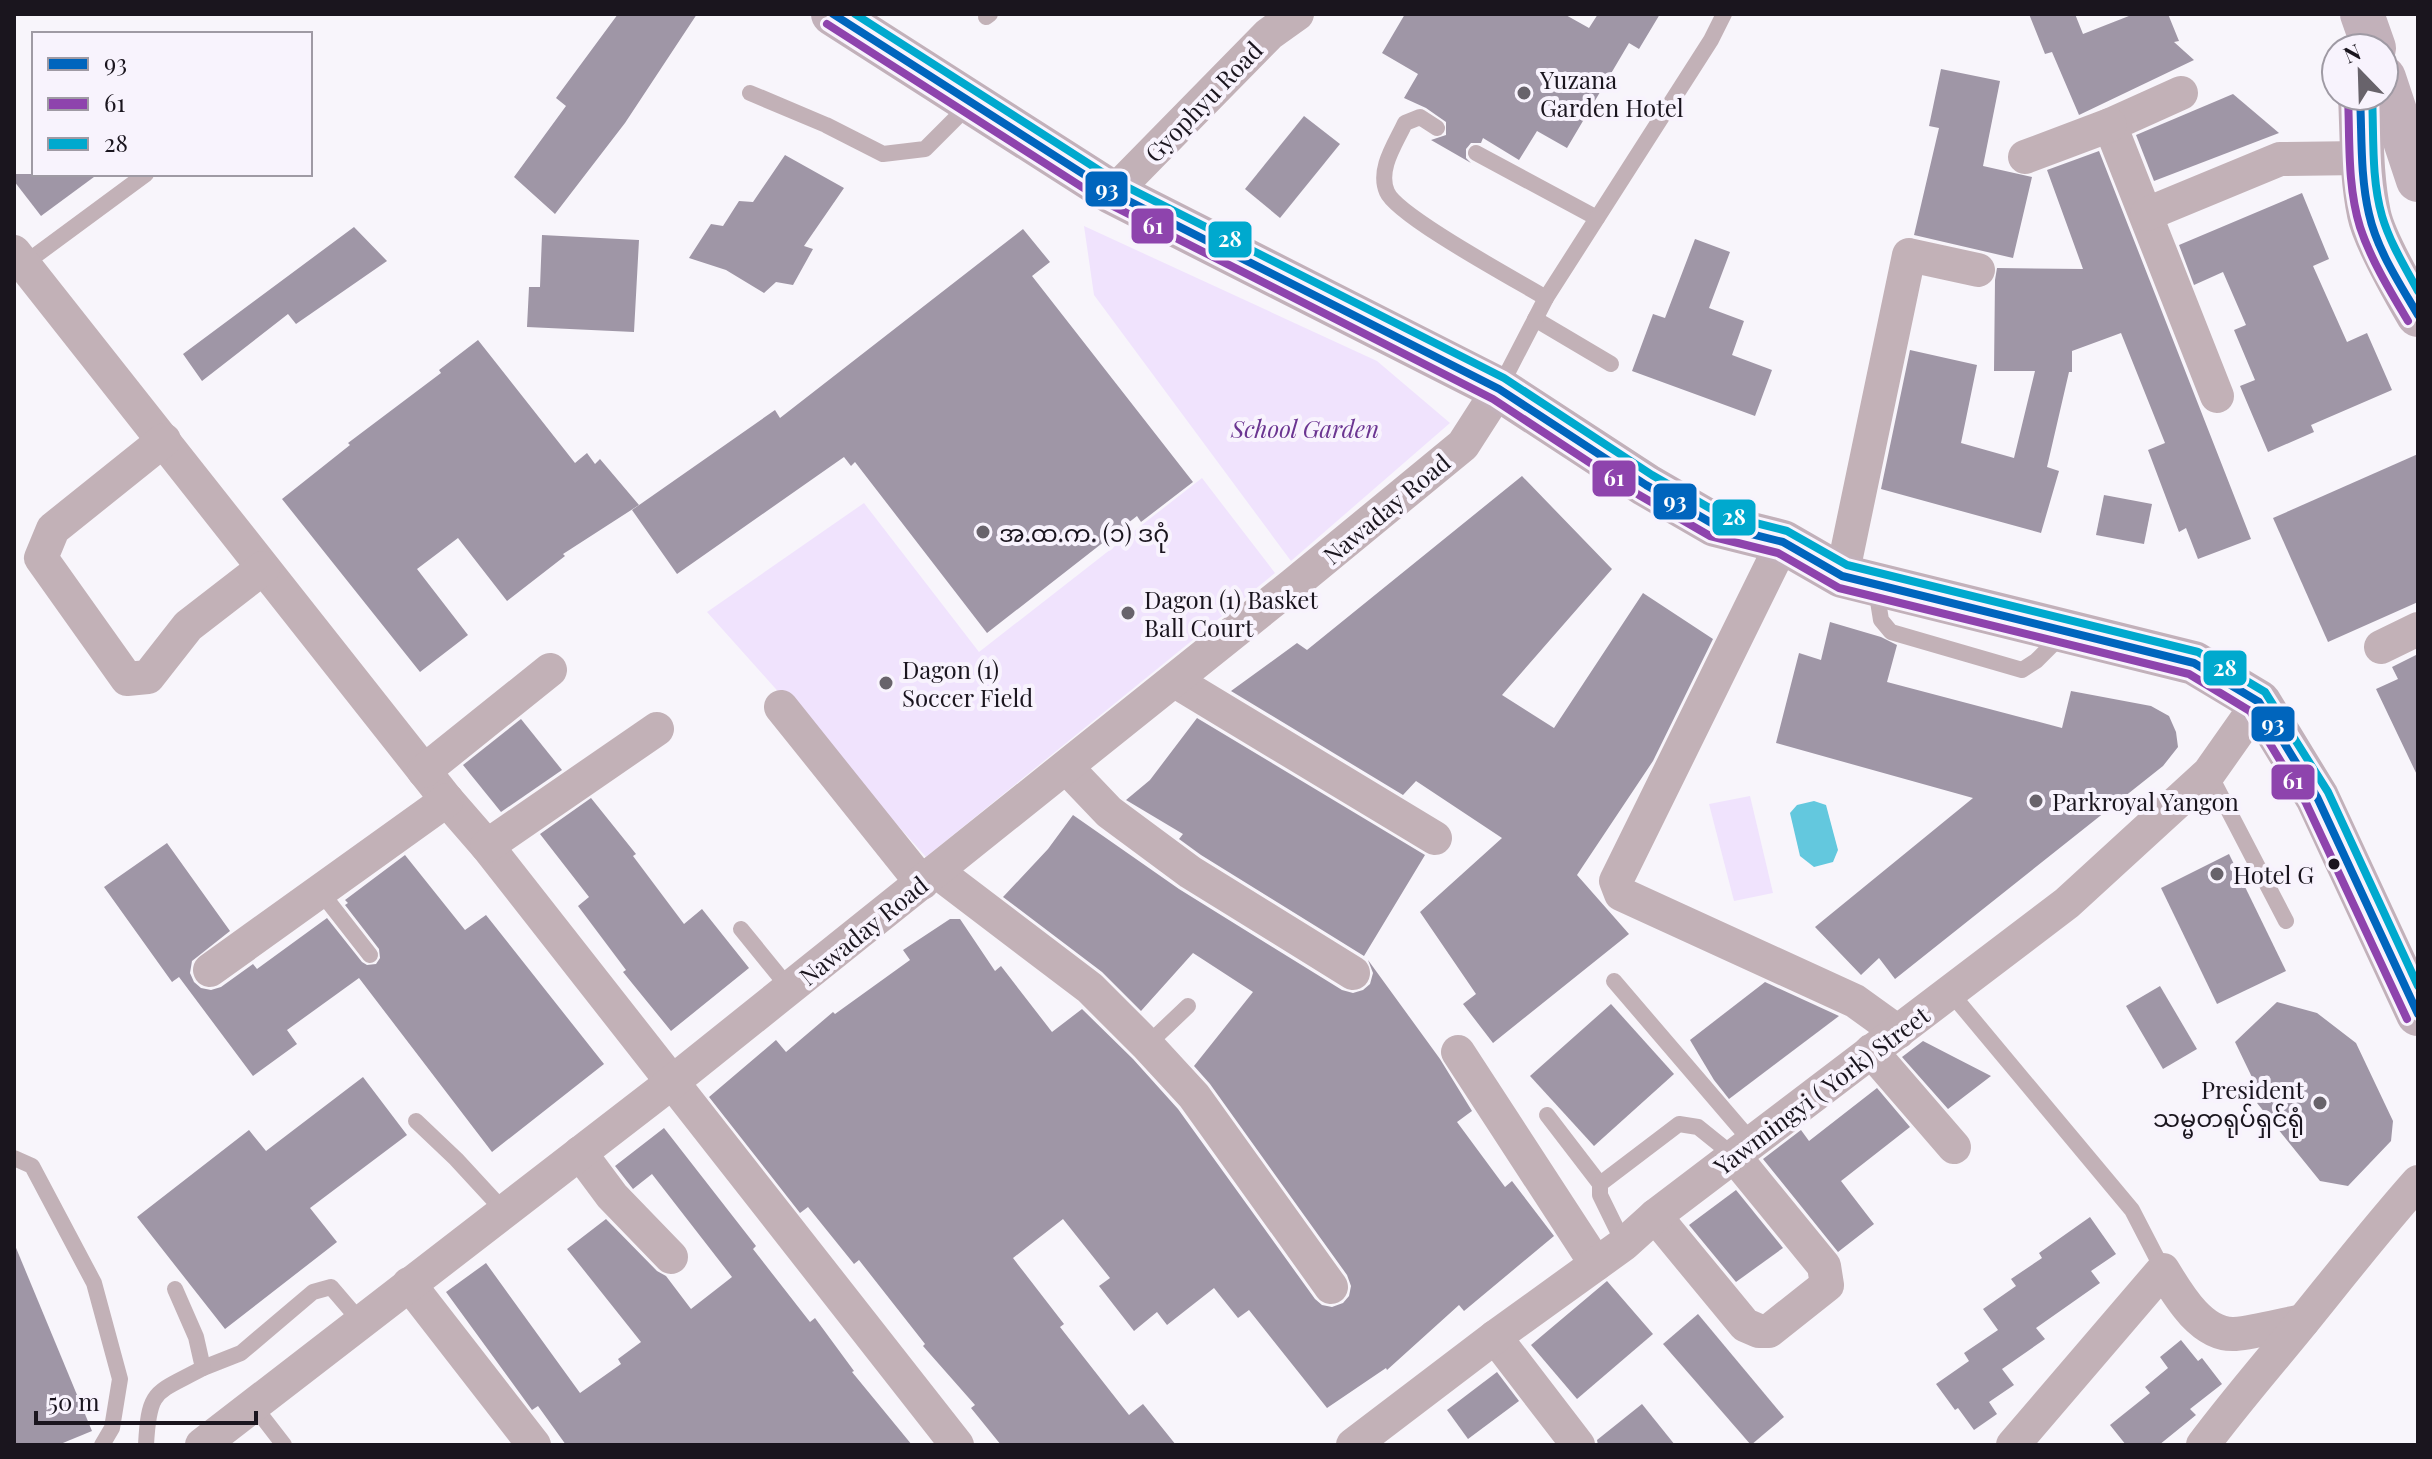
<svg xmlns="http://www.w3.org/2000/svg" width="2432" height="1459" viewBox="0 0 2432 1459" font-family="'Playfair Display','Noto Sans Myanmar',serif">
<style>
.green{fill:#f0e3fd}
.water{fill:#63c8de}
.building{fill:#9f96a6}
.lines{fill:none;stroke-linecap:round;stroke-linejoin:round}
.lane{stroke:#c2b1b7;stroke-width:16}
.street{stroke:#c2b1b7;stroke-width:34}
.primary{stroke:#c2b1ba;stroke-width:44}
.bus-1-casing{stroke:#f8f3fd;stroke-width:14}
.bus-2-casing{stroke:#f8f3fd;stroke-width:14}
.bus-3-casing{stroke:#f8f3fd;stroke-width:14}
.bus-1{stroke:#0065bd;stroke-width:8}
.bus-2{stroke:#8e44ad;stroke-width:8}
.bus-3{stroke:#00a9ce;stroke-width:8}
.poi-dot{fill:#68636b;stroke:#f8f3fd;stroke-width:3}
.bus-dot{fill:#1a151e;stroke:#f8f3fd;stroke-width:3}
.labels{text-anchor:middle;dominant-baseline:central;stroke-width:8;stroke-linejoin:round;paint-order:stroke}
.poi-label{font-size:24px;fill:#1a151e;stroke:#f8f3fd;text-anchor:start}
.street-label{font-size:24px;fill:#1a151e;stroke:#f8f3fd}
.park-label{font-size:24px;font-style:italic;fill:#6b3591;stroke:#f8f3fd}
.line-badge{stroke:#f8f3fd;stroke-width:3}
.badge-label{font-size:22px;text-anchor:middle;font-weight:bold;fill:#fff}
</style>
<rect width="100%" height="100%" fill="#f8f5fb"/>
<g class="green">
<polygon points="1084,226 1377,361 1450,423 1291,561 1094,295"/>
<polygon points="1202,478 1275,573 926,857 707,612 864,503 979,652"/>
<polygon points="1750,796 1773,893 1734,901 1709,804"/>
</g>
<polygon class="water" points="1814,801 1826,805 1838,850 1833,862 1814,867 1800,856 1790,813 1797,805"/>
<g class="building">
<polygon points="618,14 697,14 625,123 555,214 514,177 566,106 556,98"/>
<polygon points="1405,14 1564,14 1589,28 1598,14 1660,14 1639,49 1629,43 1567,148 1537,131 1519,160 1483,138 1481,143 1471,143 1466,149 1466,158 1471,163 1431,140 1446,135 1446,122 1426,108 1404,98 1418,74 1382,53"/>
<polygon points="2029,14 2075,14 2083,34 2134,14 2168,14 2179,41 2174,42 2194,60 2079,115 2052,52 2045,54"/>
<polygon points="1941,69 2000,81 1983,166 2032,177 2013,258 1914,235 1939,128 1929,126"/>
<polygon points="2233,94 2279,133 2154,181 2136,135"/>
<polygon points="1304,116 1340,144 1280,218 1245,189"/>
<polygon points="2099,151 2251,539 2198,559 2186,528 2179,532 2148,450 2165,443 2121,333 2072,351 2072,372 2069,372 2047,467 2059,471 2041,533 1881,489 1910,350 1977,365 1961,443 2014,458 2035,371 1994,371 1995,280 1997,268 2083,269 2047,170"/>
<polygon points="785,155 844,188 804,246 813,249 793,285 776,282 764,293 726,270 689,258 711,224 723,226 739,201 753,202"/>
<polygon points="14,174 98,174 41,216 14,181"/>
<polygon points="2302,193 2329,259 2313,266 2347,342 2367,333 2392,390 2311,425 2314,432 2268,452 2240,386 2255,380 2234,330 2246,325 2223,272 2194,285 2179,245"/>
<polygon points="354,227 387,261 296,324 288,314 202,381 183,354"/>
<polygon points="1023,229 1050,262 1032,276 1193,482 1141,522 1137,516 987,633 855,462 851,466 844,457 677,574 632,510 775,410 780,418"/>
<polygon points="542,235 639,240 634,332 527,327 529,287 540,287"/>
<polygon points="1695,239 1730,252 1709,308 1744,321 1732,355 1772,370 1755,416 1632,371 1653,314 1665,318"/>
<polygon points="478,340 575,463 587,453 595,464 600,459 639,505 563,554 565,556 507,601 458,538 417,569 468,635 420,672 282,499 350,445 348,443 441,373 439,370"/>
<polygon points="2418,454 2418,602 2328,642 2273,518"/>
<polygon points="1522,476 1612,569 1502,695 1554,728 1643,593 1713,639 1653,761 1577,875 1629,934 1493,1043 1463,1004 1476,994 1420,912 1502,838 1416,781 1403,795 1231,691 1297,643 1307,650"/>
<polygon points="2104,495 2152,504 2144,544 2096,535"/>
<polygon points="1830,622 1881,637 1897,645 1887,682 2062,728 2071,691 2151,706 2169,716 2176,732 2178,747 2163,766 1895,979 1879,958 1861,975 1815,927 1973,798 1776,743 1799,653 1821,660"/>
<polygon points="2418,654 2418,777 2376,689 2398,679 2392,667"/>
<polygon points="1197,718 1425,855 1364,956 1201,855 1179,839 1183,834 1126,800 1150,780"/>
<polygon points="521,719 562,770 501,812 463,765"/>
<polygon points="591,798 636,854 633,856 684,924 702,909 749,968 671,1031 623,972 626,970 578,906 589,897 540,834"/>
<polygon points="1073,815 1179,889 1342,990 1353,993 1363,990 1370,984 1373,973 1368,960 1440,1059 1472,1111 1457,1122 1505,1187 1512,1181 1554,1236 1464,1311 1459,1305 1387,1370 1386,1368 1327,1408 1249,1310 1238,1318 1214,1288 1167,1325 1157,1312 1134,1331 1099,1286 1110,1278 1063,1219 1013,1258 1064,1324 1060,1327 1129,1415 1143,1404 1176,1445 1001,1445 971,1408 975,1405 923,1346 925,1344 859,1260 854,1264 808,1207 800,1213 709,1097 776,1040 786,1052 833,1012 835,1014 910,960 903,950 950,919 960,919 995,971 1001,966 1052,1032 1082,1009 1133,1059 1178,1109 1315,1299 1322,1305 1332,1307 1343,1303 1349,1296 1351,1286 1347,1275 1210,1084 1194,1066 1253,992 1193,953 1141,1011 1102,972 1003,897 1048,849"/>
<polygon points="167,843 230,931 192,961 190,973 194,982 201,988 211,990 221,987 253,964 257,969 327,918 362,962 367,965 376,964 380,958 379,949 345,905 348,903 345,900 405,855 465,930 486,915 604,1064 492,1152 359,978 287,1030 297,1044 253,1076 179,977 172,982 104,887"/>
<polygon points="2229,854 2286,971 2217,1004 2161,888"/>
<polygon points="1765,982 1839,1016 1729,1099 1714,1080 1690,1040"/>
<polygon points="2160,986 2197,1049 2163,1069 2126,1006"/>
<polygon points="2277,1002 2317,1013 2356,1043 2393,1121 2391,1141 2348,1186 2320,1181 2257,1103 2263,1100 2235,1042"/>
<polygon points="1611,1004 1674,1074 1594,1146 1530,1076"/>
<polygon points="1923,1041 1954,1057 1991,1076 1948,1109 1902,1057"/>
<polygon points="363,1077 407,1135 310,1208 337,1242 225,1329 137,1217 249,1130 266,1151"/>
<polygon points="1877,1088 1910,1127 1841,1181 1874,1224 1838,1252 1763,1159 1801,1130 1809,1141"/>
<polygon points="664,1128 756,1246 753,1249 810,1322 815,1318 854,1371 852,1372 912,1445 566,1445 538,1406 532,1410 446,1292 486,1263 580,1393 621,1364 618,1359 641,1342 567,1249 606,1219 657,1271 666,1276 691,1309 732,1277 652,1174 633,1189 615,1166"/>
<polygon points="1736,1190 1783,1248 1736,1282 1689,1225"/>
<polygon points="2090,1217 2116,1254 2091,1271 2100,1283 2036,1328 2045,1339 2002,1369 2014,1385 1989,1402 1997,1414 1974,1430 1958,1408 1955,1410 1936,1384 1969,1361 1964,1353 1998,1330 1983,1309 2016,1286 2011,1279 2042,1258 2039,1253"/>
<polygon points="14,1243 92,1431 58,1445 14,1445"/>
<polygon points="1607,1281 1653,1334 1577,1399 1531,1345"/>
<polygon points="1698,1314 1784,1417 1751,1445 1663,1344"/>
<polygon points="2181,1340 2198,1361 2202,1358 2222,1384 2190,1409 2196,1415 2159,1445 2126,1445 2110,1425 2150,1393 2145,1387 2168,1368 2160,1357"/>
<polygon points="1497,1372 1519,1401 1468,1439 1447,1410"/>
<polygon points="1642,1404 1675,1445 1598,1445 1597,1440"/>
</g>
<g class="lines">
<g class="lane">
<polyline points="986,17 990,14"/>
<polyline points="750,93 826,125 883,154 925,149 970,104"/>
<path d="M1437,128l-17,-11 -15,6c-9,20 -28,46 -18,69 10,24 131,89 159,106"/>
<polyline points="1476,153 1597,218"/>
<polyline points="24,264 146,174"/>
<polyline points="1535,319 1611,364"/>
<polyline points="1500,387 1546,298 1711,40 1724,14"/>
<polyline points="1876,589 1881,620 1891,632 2022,670 2036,661 2062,635"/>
<polyline points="2209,773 2286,921"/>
<polyline points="320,891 370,955"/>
<polyline points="741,929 789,988"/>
<polyline points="1614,981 1752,1142"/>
<polyline points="1950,992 2132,1210 2163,1270"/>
<polyline points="1147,1045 1188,1006"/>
<polyline points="1547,1115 1600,1184"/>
<polyline points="416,1121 456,1159 504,1211"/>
<polyline points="14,1158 32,1166 94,1283 120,1379 112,1428 102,1445"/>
<polyline points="1624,1244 1600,1195 1600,1184 1679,1124 1698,1127 1734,1156"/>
<polyline points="203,1368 241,1353 313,1292 331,1287 361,1322"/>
<polyline points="253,1405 284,1445"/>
<path d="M146,1445c3,-57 9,-51 57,-77l-7,-31 -21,-48"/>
</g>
<g class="street">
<polyline points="2181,93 2110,125 2217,396"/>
<polyline points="2025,157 2110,125"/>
<polyline points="1113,193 1269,34 1297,14"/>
<polyline points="2147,214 2280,159 2362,158"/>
<polyline points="14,252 447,800 487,846 957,1445"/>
<polyline points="164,440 53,529 41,558 127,679 148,677 188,626 263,568"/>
<polyline points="1783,542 1616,881 1621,894 1855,1001 1898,1032"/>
<polyline points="1842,576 1909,255 1978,270"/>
<polyline points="2381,647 2418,629"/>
<polyline points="1175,681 1435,838"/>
<polyline points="781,707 922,883"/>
<polyline points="1067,768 1109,812 1190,872 1353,973"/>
<polyline points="424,771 550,670"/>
<polyline points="487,846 657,729"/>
<polyline points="936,871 1090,988 1147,1045 1194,1096 1331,1287"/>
<polyline points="210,970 447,800"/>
<polyline points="1871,1051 1954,1147"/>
<polyline points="1458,1052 1596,1264"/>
<polyline points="580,1153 612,1196 671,1257"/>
<polyline points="1655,1216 1745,1325 1759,1331 1769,1331 1827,1285 1824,1266 1734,1156"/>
<polyline points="409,1284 534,1445"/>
<polyline points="1495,1337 1578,1445"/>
<polyline points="202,1445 671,1083 1294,584 1463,445 1499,389"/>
<polyline points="1353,1445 1495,1337 1624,1244 1655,1216 2067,903 2209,773 2259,702"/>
<path d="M2013,1445l150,-175c14,23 38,66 72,64 22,-2 46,-9 68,-13"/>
<path d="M2203,1445c32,-43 67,-83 101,-125 38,-47 74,-93 114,-138"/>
</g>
<g class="primary">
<polyline points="833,14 1113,193 1499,389 1646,485 1715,525 1783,542 1842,576 2194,663 2259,702 2317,797 2418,1014"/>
<polyline points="2362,14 2374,48"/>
<polyline points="2384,78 2418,180"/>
<path d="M2360,96c2,39 1,80 9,118 5,25 35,77 49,101"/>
</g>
<defs>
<g id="bus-1">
<polyline points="833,14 1113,193 1499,389 1646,485 1715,525 1783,542 1842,576 2194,663 2259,702 2317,797 2418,1014"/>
<path d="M2360,96c2,39 0,80 9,118 8,36 31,70 49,101"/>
</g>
<g id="bus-2">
<polyline points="827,24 1107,203 1493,399 1639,495 1710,536 1778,553 1839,588 2189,674 2250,711 2306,803 2407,1019"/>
<path d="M2348,97c2,42 -1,88 12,130 11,33 30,64 48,94"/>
</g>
<g id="bus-3">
<polyline points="855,14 1119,183 1504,378 1652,475 1720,514 1787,531 1847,565 2198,652 2265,692 2328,792 2418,986"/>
<path d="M2372,96c2,39 -1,82 10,120 8,27 23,51 36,75"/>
</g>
</defs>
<use href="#bus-1" class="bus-1-casing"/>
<use href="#bus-2" class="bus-2-casing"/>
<use href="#bus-3" class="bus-3-casing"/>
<use href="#bus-1" class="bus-1"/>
<use href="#bus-2" class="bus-2"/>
<use href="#bus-3" class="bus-3"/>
</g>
<g class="poi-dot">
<circle cx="1524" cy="93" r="8"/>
<circle cx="983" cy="532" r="8"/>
<circle cx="1128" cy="613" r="8"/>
<circle cx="886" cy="683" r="8"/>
<circle cx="2036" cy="801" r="8"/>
<circle cx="2217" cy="874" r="8"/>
<circle cx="2320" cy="1103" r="8"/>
</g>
<circle class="bus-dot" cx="2334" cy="864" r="7"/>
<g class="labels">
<g class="poi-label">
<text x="1540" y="79">Yuzana<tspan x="1540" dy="28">Garden Hotel</tspan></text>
<text x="999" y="532">အ.ထ.က. (၁) ဒဂုံ</text>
<text x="1144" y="599">Dagon (1) Basket<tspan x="1144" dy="28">Ball Court</tspan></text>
<text x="902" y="669">Dagon (1)<tspan x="902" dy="28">Soccer Field</tspan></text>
<text x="2052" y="801">Parkroyal Yangon</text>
<text x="2233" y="874">Hotel G</text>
<text x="2304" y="1089" text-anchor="end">President<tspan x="2304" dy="28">သမ္မတရုပ်ရှင်ရုံ</tspan></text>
</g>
<g class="street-label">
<text transform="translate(1203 101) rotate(-46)">Gyophyu Road</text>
<text transform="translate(1386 508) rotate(-40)">Nawaday Road</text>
<text transform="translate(863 930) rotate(-39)">Nawaday Road</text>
<text transform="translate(1821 1090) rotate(-37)">Yawmingyi ( York) Street</text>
</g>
<g class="park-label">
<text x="1305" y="428">School Garden</text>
</g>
</g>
<g class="line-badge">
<rect x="1084" y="170" width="45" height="38" rx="8" fill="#0065bd"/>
<rect x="1130" y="207" width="45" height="38" rx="8" fill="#8e44ad"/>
<rect x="1207" y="220" width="46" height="39" rx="8" fill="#00a9ce"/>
<rect x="1591" y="459" width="46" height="39" rx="8" fill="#8e44ad"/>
<rect x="1652" y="482" width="46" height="39" rx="8" fill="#0065bd"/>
<rect x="1711" y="498" width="46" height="39" rx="8" fill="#00a9ce"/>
<rect x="2202" y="649" width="46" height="38" rx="8" fill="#00a9ce"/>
<rect x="2250" y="705" width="46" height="38" rx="8" fill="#0065bd"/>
<rect x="2270" y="763" width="46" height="38" rx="8" fill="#8e44ad"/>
</g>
<g class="badge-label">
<text x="1107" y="197">93</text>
<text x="1153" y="234">61</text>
<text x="1230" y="247">28</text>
<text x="1614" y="486">61</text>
<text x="1675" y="509">93</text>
<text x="1734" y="525">28</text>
<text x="2225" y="676">28</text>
<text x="2273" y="732">93</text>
<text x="2293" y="789">61</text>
</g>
<rect width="2432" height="1459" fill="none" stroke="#1a151e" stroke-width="32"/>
<rect x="32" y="32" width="280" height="144" fill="#f8f3fd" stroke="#9f9aa4" stroke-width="2"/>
<rect x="48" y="58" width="40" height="12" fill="#0065bd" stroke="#9f9aa4" stroke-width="2"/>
<text x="104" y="72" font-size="24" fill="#1a151e">93</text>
<rect x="48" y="98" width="40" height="12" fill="#8e44ad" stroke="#9f9aa4" stroke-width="2"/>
<text x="104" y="112" font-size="24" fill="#1a151e">61</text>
<rect x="48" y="138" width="40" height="12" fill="#00a9ce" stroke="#9f9aa4" stroke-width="2"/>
<text x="104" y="152" font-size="24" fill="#1a151e">28</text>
<g transform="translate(2360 72) rotate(337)"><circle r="38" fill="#f8f3fd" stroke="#9f9aa4" stroke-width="2"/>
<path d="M0-6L14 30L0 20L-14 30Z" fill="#68636b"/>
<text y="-12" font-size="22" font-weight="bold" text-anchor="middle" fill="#1a151e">N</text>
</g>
<path d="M36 1411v12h220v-12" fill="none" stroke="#1a151e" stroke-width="4"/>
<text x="48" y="1411" font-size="24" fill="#1a151e" stroke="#f8f3fd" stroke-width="6" paint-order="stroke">50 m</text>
</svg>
